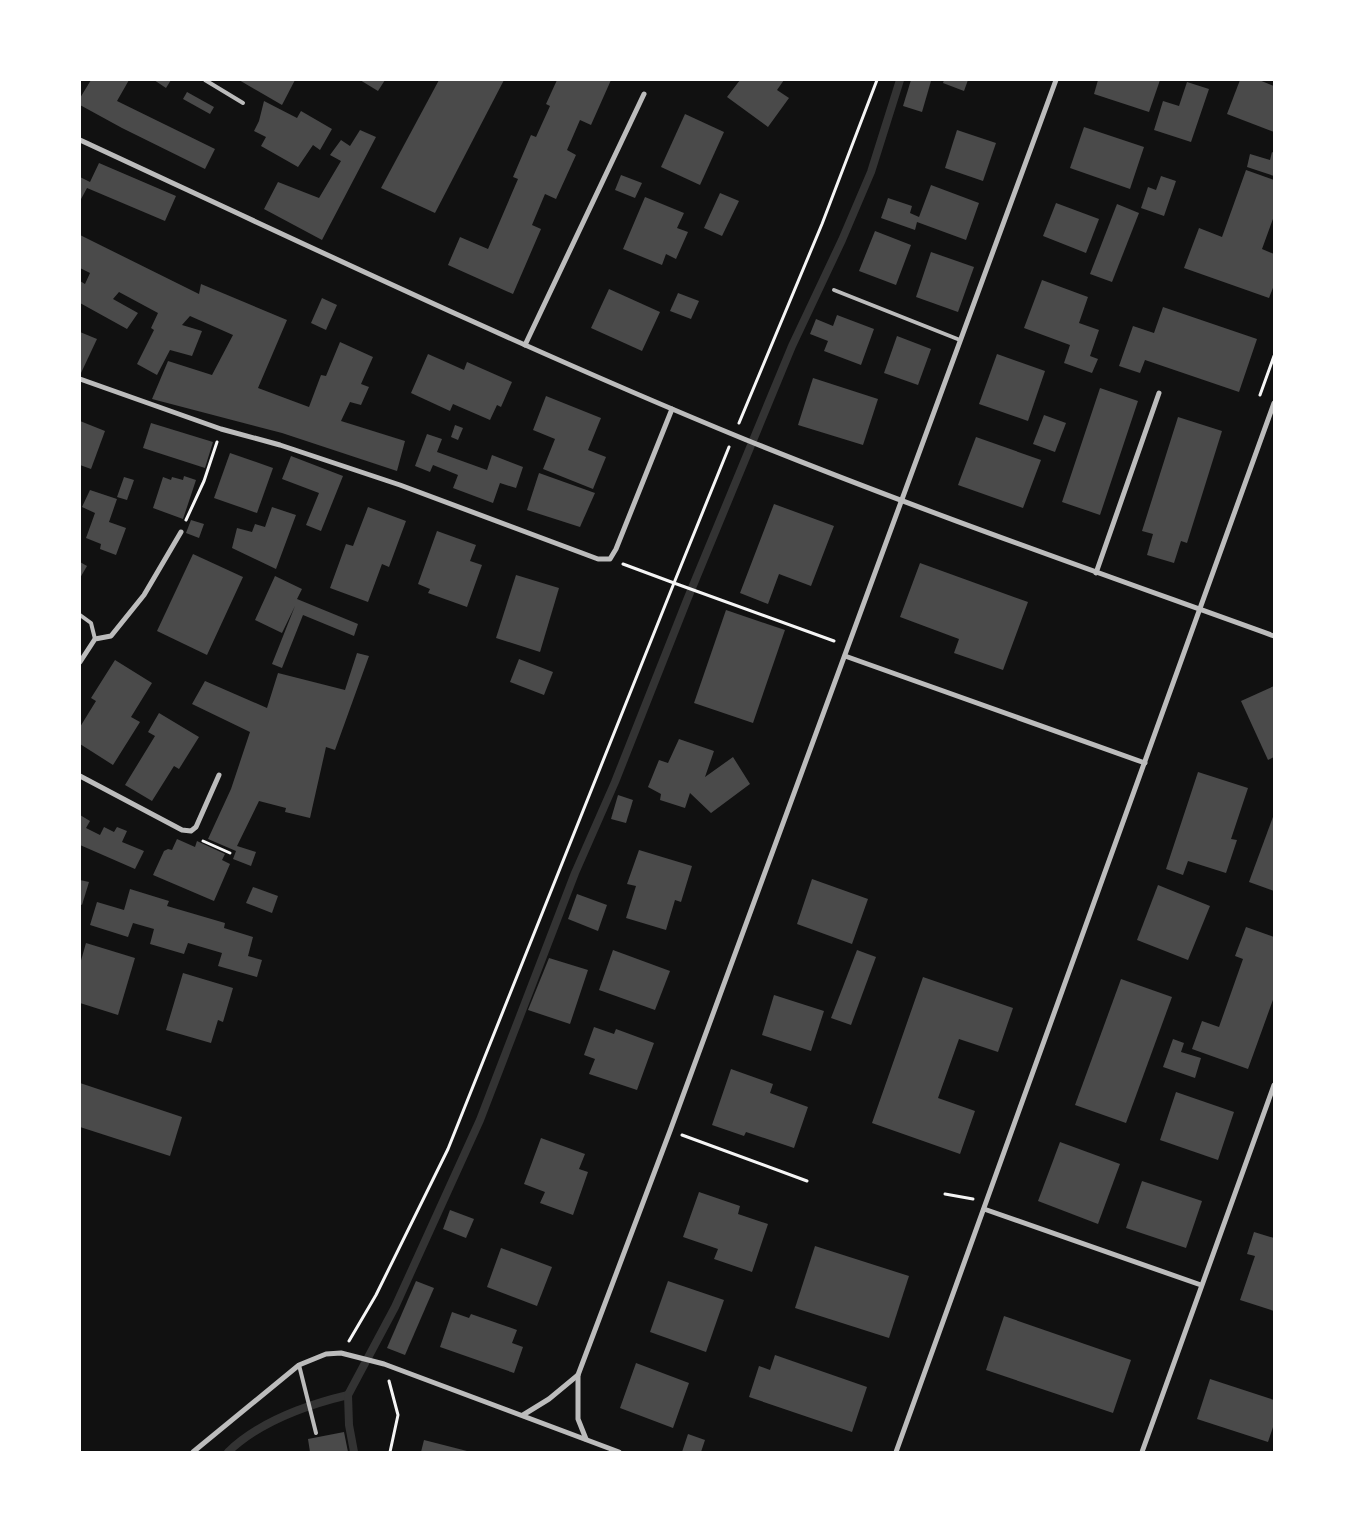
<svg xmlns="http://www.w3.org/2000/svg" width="1354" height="1532" viewBox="0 0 1354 1532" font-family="Mulish,sans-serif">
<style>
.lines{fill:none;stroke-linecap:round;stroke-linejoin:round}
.stream{stroke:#333;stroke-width:8}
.building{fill:#4a4a4a}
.path{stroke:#f5f5f5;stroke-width:3}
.service{stroke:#bcbcbc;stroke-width:4}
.minor{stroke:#bcbcbc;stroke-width:5}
</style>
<rect width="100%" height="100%" fill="#111"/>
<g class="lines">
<g class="stream">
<path d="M228,1452c31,-30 78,-47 120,-57"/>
<polyline points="354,1452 349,1425 348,1395 395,1307 480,1120 575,873 615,782 687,600 792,346 842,240 871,172 900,80"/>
</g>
</g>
<g class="building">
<polygon points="91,80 129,80 117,101 215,149 205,169 122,128 80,105 80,98"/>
<polygon points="154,80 171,80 166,88"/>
<polygon points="239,80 295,80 282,105"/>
<polygon points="360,80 385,80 378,91"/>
<polygon points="439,80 504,80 435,213 381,188"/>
<polygon points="557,80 611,80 591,125 580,120 567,150 576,155 556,199 545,194 532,225 541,229 513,294 448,265 460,237 488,249 518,179 513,177 531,135 536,137 550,106 546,104"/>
<polygon points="740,80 784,80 777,90 789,98 768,127 727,97"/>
<polygon points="911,80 931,81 922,112 903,106"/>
<polygon points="944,80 968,80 964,91 943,83"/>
<polygon points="1098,80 1160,80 1149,112 1094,94"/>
<polygon points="1240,80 1259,80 1274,86 1274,132 1227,114"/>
<polygon points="1187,82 1209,89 1191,142 1154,130 1163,101 1179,106"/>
<polygon points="187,92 214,107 210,114 183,99"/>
<polygon points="264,101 297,118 301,111 332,129 320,150 313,145 298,167 261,146 266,137 254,131 259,121"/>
<polygon points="685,114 724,132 700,185 661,167"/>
<polygon points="1084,127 1144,147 1130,189 1070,168"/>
<polygon points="360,130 376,137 322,240 264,209 278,182 319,198 341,161 330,155 341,140 350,146"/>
<polygon points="957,130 996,143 983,181 945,168"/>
<polygon points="1272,152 1274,153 1274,176 1247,167 1250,154 1270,160"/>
<polygon points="99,163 176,196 165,221 87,188 80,201 80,177 90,182"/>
<polygon points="1246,170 1274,180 1274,216 1262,249 1274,254 1274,285 1269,298 1184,268 1199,228 1222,237"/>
<polygon points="621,175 642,183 635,198 615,190"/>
<polygon points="1161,176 1176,181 1164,216 1141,208 1148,187 1156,190"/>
<polygon points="931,185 979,203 966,240 917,222 915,230 881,218 888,198 912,206 910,213 919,217"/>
<polygon points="720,193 739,201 722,236 704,228"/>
<polygon points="645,197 684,213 677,228 688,232 676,259 666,254 662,265 623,249"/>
<polygon points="1056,203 1099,219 1086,253 1043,236"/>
<polygon points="1117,204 1139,213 1112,282 1090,274"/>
<polygon points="875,231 911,245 896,285 859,271"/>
<polygon points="80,235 199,294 201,284 287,320 258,388 309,407 321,375 326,376 340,342 373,357 361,384 369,387 361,405 350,402 341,421 405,441 397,471 282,433 152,399 168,361 212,375 233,335 190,316 182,325 202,331 192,356 170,350 157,375 137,364 154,330 151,328 158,313 119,292 113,299 138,313 127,329 80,303 80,281 85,284 90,273 80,268"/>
<polygon points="931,252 974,267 958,312 916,297"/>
<polygon points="1042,280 1088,297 1079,323 1099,330 1090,356 1098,359 1092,373 1064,363 1070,345 1024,328"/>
<polygon points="609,289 660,312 642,351 591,328"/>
<polygon points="678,293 699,301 691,319 670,311"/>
<polygon points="322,298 337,305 326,330 311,323"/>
<polygon points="1163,307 1257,339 1239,392 1145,360 1140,373 1119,366 1133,326 1154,333"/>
<polygon points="837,315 874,329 861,365 824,351 828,341 810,334 816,319 833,326"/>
<polygon points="80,332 97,339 81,373 80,373"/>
<polygon points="897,336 931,349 918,385 884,373"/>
<polygon points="428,354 464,370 467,362 512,382 501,407 497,405 490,420 453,404 450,411 411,393"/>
<polygon points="997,354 1045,371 1028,421 979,404"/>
<polygon points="813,378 878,399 863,445 798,425"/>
<polygon points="1100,388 1138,401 1100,515 1062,502"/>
<polygon points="546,396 601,418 588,450 606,457 593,489 543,469 555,439 533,430"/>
<polygon points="1044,415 1066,423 1055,452 1033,444"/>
<polygon points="1178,417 1222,431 1187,543 1181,541 1174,563 1147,555 1153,534 1142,531"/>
<polygon points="80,421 105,431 91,469 80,465"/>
<polygon points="151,423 213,442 205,468 143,448"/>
<polygon points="455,425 463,428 458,440 451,437"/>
<polygon points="427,434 442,439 437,452 487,470 492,455 523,467 516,488 500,483 493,503 453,488 458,475 433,465 430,472 415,466"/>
<polygon points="976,437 1041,460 1023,508 958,485"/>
<polygon points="230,453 273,468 257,513 214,498"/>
<polygon points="291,456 343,476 321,531 306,525 319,493 282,479"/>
<polygon points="539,473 595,493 580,527 527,510"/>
<polygon points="184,476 196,480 183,519 153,508 163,477 171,480 172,477 183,480"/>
<polygon points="124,477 134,480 127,500 117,497"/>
<polygon points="90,490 117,499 109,522 126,528 116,555 100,549 101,544 86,538 95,513 82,507"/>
<polygon points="774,504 834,526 811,586 779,574 768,604 740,593"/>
<polygon points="272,507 296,515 276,569 232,548 237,528 252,532 255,524 265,527"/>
<polygon points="368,507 406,521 389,567 382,564 368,602 330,588 346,544 353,546"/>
<polygon points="191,520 204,524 199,538 186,533"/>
<polygon points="437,531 476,545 470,561 482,565 467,607 428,593 430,589 418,584"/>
<polygon points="193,554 243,577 207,655 157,631"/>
<polygon points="80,562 87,566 80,578"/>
<polygon points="920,563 1028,602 1003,670 954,653 959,639 900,617"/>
<polygon points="516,575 559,588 540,652 496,638"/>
<polygon points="275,576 302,589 297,599 358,624 354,636 303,615 282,668 272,664 295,606 282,633 255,620"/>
<polygon points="726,610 785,630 753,723 694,703"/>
<polygon points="357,653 369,656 335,750 326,747 310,818 285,812 286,808 259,801 237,846 256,852 251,866 233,859 236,851 208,839 231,789 250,732 192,704 205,681 267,708 278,673 345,690"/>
<polygon points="519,659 553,672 544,695 510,682"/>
<polygon points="115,660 152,683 131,717 140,722 113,765 80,744 80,727 96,701 91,698"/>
<polygon points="1274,686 1274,757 1268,760 1241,701"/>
<polygon points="159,713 199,737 179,769 174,766 152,801 125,785 155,736 148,732"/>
<polygon points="679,739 714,751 705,777 733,757 750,784 711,813 690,793 685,808 660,800 661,794 648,787 659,760 668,763"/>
<polygon points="1198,772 1248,788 1231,839 1237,840 1226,873 1188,861 1183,875 1166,869"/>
<polygon points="618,795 633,800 626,823 611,819"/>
<polygon points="1274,814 1274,891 1249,882"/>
<polygon points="80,815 90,821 86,828 100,835 104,827 114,832 117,827 127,831 122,842 144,851 135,869 80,845"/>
<polygon points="177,839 195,847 197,841 225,854 222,860 230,864 214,901 153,875 164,851 168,849 172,850"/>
<polygon points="639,850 692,866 681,902 675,900 666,930 626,918 636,886 627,884"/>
<polygon points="812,879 868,899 852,944 797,924"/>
<polygon points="80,880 89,882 82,905 80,904"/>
<polygon points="1158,885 1210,906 1188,960 1137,940"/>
<polygon points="253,887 278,896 272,913 246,903"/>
<polygon points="130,889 169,901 167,906 225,923 224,928 253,937 248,956 262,960 257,977 218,966 222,953 188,943 184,954 150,944 154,929 133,923 128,937 90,925 97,902 124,910"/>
<polygon points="577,894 607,905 598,931 568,919"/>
<polygon points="1246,927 1274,937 1274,997 1248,1069 1192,1049 1202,1021 1219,1027 1243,959 1235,956"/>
<polygon points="86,943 135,958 118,1015 80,1003 80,964"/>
<polygon points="613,950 670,971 655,1010 599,990"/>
<polygon points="857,950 876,957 851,1025 831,1018"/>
<polygon points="549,958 588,970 570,1024 528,1010"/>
<polygon points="183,973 233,988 223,1022 218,1020 211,1043 166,1030"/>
<polygon points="923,977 1013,1008 998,1052 959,1039 938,1098 975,1111 960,1154 872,1123"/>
<polygon points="1121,979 1172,997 1126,1123 1075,1105"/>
<polygon points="774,995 824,1011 811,1051 762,1035"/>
<polygon points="594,1027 614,1034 616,1029 654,1043 637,1090 589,1074 595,1059 584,1055"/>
<polygon points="1173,1039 1184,1043 1181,1052 1201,1058 1195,1078 1163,1067"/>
<polygon points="731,1069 773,1084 770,1093 808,1107 794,1148 746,1132 744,1136 712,1125"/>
<polygon points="80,1083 182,1117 170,1156 80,1127"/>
<polygon points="1176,1092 1234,1112 1218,1160 1160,1140"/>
<polygon points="541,1138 585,1154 579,1169 588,1172 573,1215 540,1203 545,1192 524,1184"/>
<polygon points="1060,1142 1120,1164 1098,1224 1038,1201"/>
<polygon points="1142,1181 1202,1201 1186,1248 1126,1228"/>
<polygon points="699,1192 740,1206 738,1214 768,1224 752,1272 714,1259 718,1249 683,1237"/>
<polygon points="450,1210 474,1219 466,1238 443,1229"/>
<polygon points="1254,1232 1274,1238 1274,1311 1240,1300 1255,1256 1247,1254"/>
<polygon points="815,1246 909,1276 889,1338 795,1308"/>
<polygon points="501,1248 552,1267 537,1306 487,1287"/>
<polygon points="416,1281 434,1288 405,1355 387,1348"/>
<polygon points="668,1281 724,1300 706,1352 650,1332"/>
<polygon points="452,1312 469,1318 471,1314 517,1330 512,1343 523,1347 514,1373 440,1347"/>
<polygon points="1004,1316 1131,1360 1113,1413 986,1370"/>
<polygon points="775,1355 867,1387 852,1432 749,1397 759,1366 770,1370"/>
<polygon points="636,1363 689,1383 673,1428 620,1408"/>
<polygon points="1210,1379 1274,1400 1274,1424 1268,1442 1197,1419"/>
<polygon points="344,1432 348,1452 310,1452 308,1439"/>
<polygon points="688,1434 705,1440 701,1452 682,1452"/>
<polygon points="424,1440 467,1451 467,1452 421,1452"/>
</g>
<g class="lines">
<g class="path">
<polyline points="1260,395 1274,356"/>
<polyline points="739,423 822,224 877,80"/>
<polyline points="729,447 674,583 834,641"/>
<polyline points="186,520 204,481 217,442"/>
<polyline points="203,841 230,853"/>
<polyline points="682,1135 807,1181"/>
<polyline points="945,1194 973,1199"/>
<polyline points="349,1341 376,1295 448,1149 674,583 623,564"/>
<polyline points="389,1381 398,1415 390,1452"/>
</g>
<g class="service">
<polyline points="205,80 243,103"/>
<polyline points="834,290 960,340"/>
<polyline points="80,615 91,623 95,639"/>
<polyline points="299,1365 316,1433"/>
</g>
<g class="minor">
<path d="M80,140c220,102 440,207 664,299 175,71 353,133 530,197"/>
<polyline points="525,345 644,94"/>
<polyline points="80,379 221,429 280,445 400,485 598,559 610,559 616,549 672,409"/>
<polyline points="1096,573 1159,393"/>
<polyline points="845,656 1145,763"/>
<polyline points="80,662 95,639 111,636 144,595 181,532"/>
<polyline points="80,776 182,830 191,831 196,827 219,775"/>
<polyline points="984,1209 1201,1285"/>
<polyline points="523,1415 549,1399 578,1375"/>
<polyline points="586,1439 578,1419 578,1375 670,1131 1056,80"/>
<polyline points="193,1452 299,1365 326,1354 341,1353 384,1364 619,1452"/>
<polyline points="896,1452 1274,403"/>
<polyline points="1142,1452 1274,1085"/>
</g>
</g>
<rect width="1354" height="1532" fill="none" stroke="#ffffff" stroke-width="162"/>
</svg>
